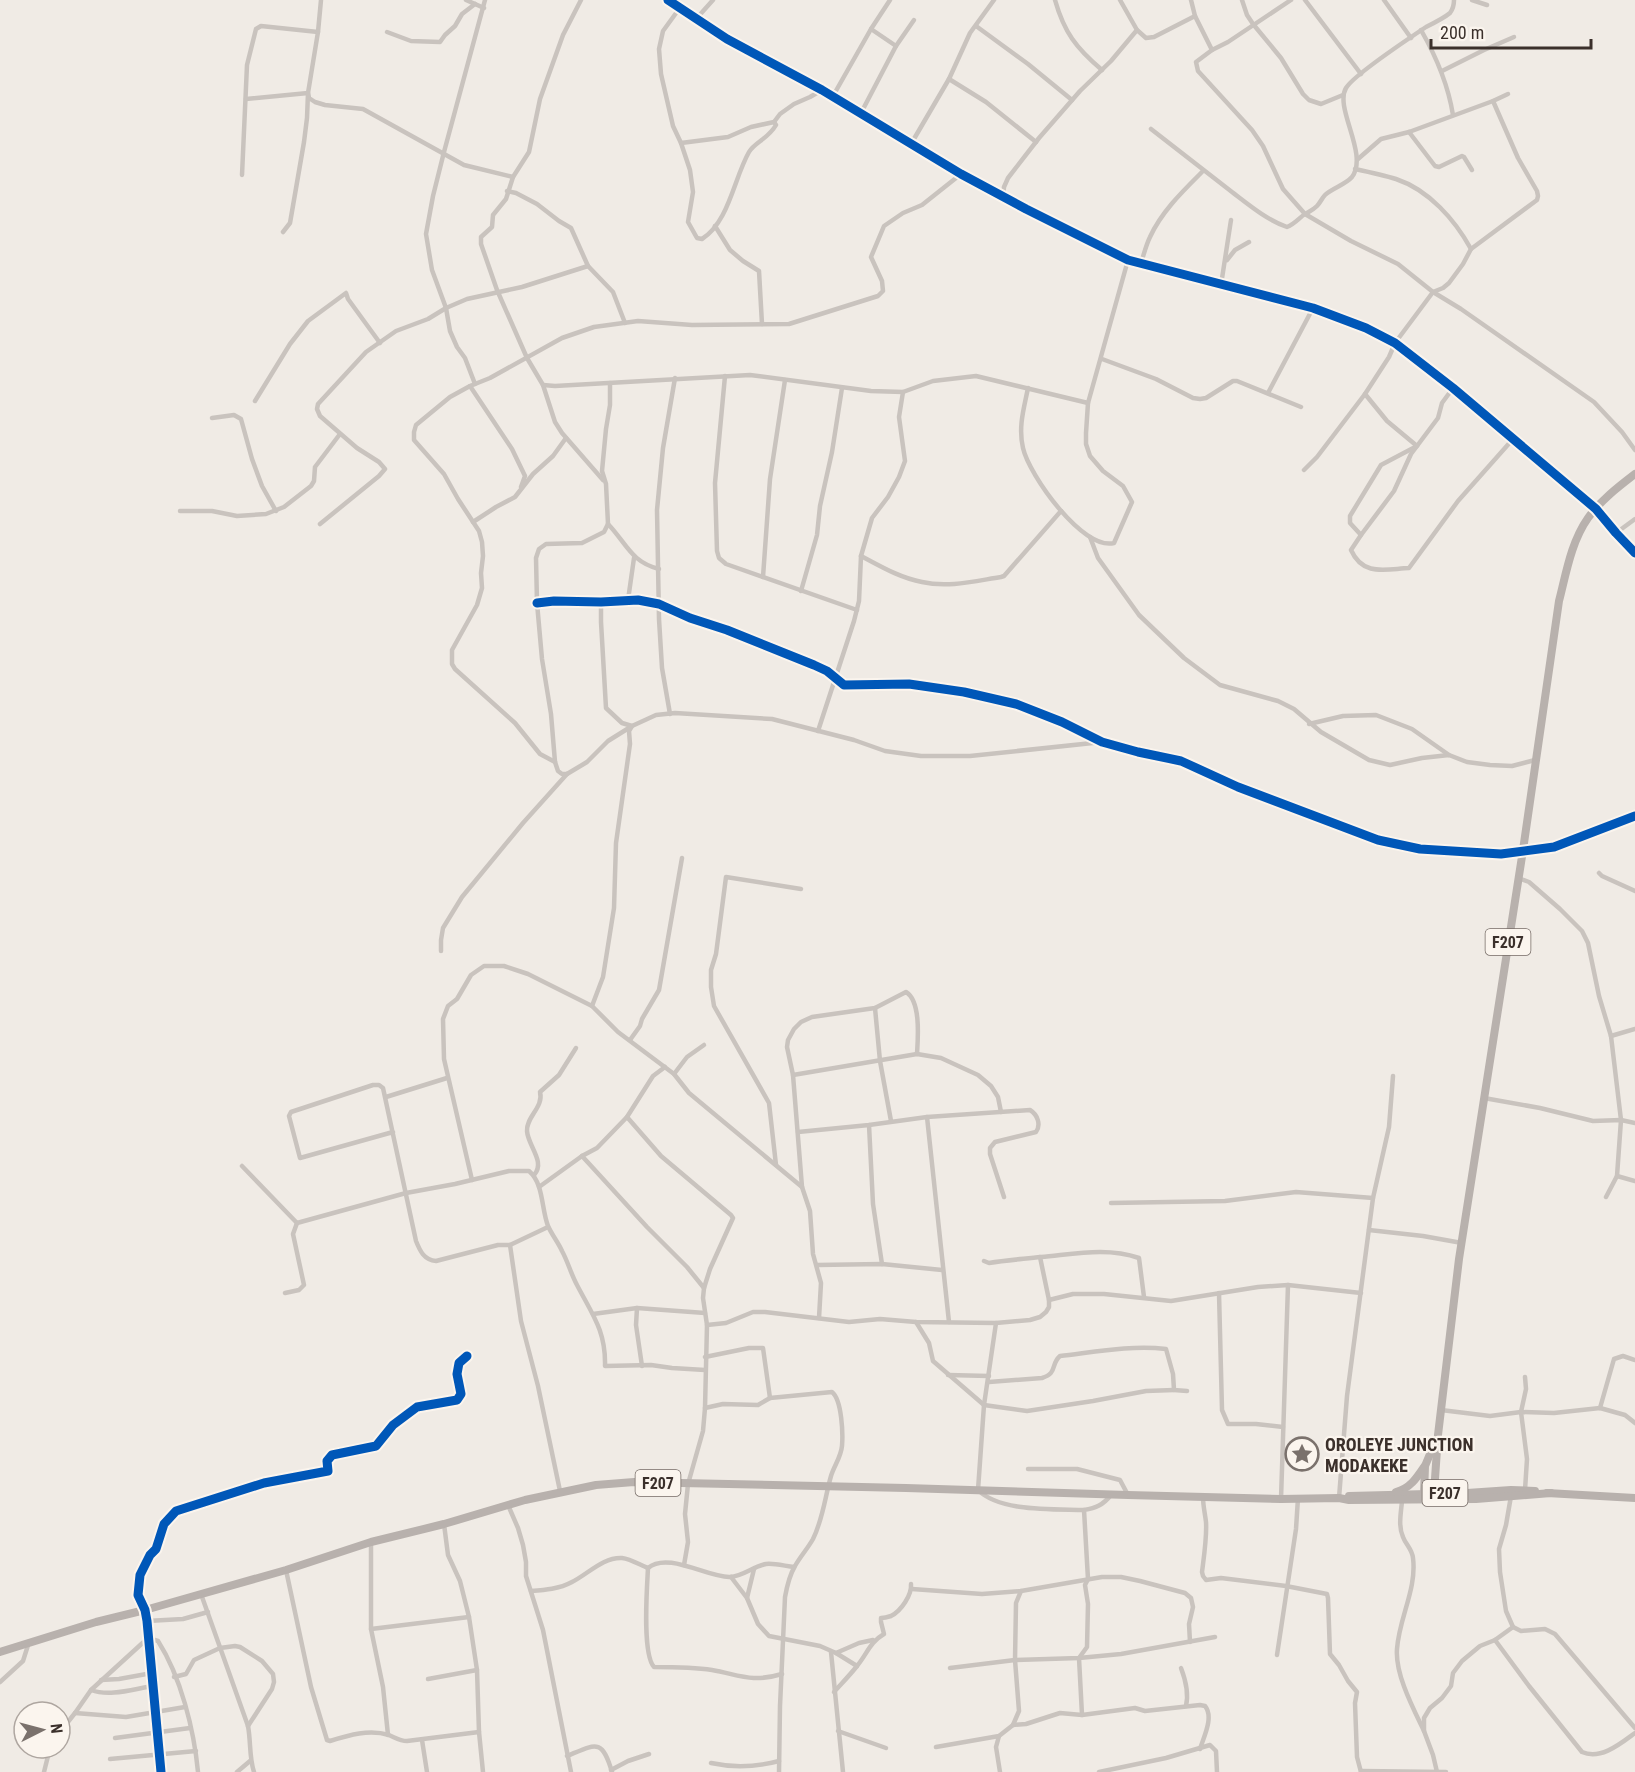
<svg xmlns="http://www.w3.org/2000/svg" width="1635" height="1772" viewBox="0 0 1635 1772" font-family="'Roboto Condensed',sans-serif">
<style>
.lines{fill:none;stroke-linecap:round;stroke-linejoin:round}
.minor{stroke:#c9c3be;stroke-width:4.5}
.primary{stroke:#b8b1ad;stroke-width:8}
.cycleway-casing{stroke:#fbf5ee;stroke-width:13}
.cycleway{stroke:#0057b8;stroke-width:9}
.labels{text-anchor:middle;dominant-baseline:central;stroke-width:4.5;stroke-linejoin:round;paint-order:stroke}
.shield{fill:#fbf5ee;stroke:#756b66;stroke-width:1.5}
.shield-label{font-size:16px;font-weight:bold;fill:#3b302b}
.poi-label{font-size:18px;font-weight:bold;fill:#3b302b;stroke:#fbf5ee;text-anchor:start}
</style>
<rect width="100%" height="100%" fill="#f0ebe5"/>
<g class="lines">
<g class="minor">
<polyline points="466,0 484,8"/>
<polyline points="581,0 563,35 540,99 529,152 513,177 506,199 493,215 492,227 481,237 481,244 497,290 527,358 543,385 555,422 562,433 603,480"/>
<polyline points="668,0 727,39 822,90 961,174 1026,209 1128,260 1313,308 1366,328 1395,343 1453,388 1596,509 1616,533 1635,553"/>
<path d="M1055,0c9,32 21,48 47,70"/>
<polyline points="1120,0 1137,30 1146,38 1154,37 1195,16"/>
<polyline points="1191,0 1195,16 1212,50"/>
<polyline points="1242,0 1247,15 1253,24 1281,58 1303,94 1309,100 1321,104 1343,95"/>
<polyline points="1291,0 1228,42 1212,50 1196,62 1198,71 1252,130 1263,146 1283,189 1305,214 1351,241 1398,264 1433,292 1461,309 1594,402 1622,432 1635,450"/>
<polyline points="1305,0 1361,74"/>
<polyline points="1384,0 1411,38"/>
<polyline points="1472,0 1487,5"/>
<path d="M679,9l-16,22 -4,18 2,25 12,52 8,17 9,27 3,22 -5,30 9,16 5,1c27,-17 32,-61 47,-87 6,-10 19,-13 27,-27l-2,-3"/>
<polyline points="696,19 713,0"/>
<polyline points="976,26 1028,64 1072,100"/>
<polyline points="871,29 896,46"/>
<path d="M1421,30c16,28 27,54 32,85"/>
<polyline points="387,32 411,41 440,42 445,35 455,26 462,14 475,4"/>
<polyline points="1442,71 1484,50 1514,37"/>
<polyline points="949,79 986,102 1036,142"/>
<polyline points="833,96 871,29 890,0"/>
<polyline points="246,99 308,93 309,98 315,102 325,105 363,109 464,165 513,177"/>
<polyline points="861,113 896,46 914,20"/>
<path d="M1151,129c27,21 54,42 81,63 17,13 35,28 55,35 8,-3 12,-9 18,-13 5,-3 8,-4 12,-8 3,-3 5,-8 8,-11 7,-7 20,-10 27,-18 17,-23 -18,-69 -6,-89 7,-12 65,-51 80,-61 8,-4 18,-9 24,-14 3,-4 4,-8 4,-13"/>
<polyline points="1409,132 1435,166 1439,167 1462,156 1464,157 1472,170"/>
<polyline points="681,143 728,137 751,127 774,122 780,114 794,104 810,97 822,90"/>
<polyline points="911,144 949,79 970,33 994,0"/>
<polyline points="1358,159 1381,139 1409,132 1493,101 1508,94"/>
<path d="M1355,169c14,3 28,6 41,10 33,11 59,41 75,70"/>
<polyline points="242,175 247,65 256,29 261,26 318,32"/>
<polyline points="507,191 516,193 537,204 559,221 571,228 588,266"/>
<polyline points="1003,197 1004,187 1008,178 1039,138 1080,91 1111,61 1137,30"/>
<polyline points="715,226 730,250 743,261 759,271 762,324"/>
<polyline points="283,232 290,223 304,142 307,118 308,93 318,32 321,0"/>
<polyline points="1227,260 1235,250 1249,242"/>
<path d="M1141,263c3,-9 5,-18 9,-26 12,-26 33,-46 53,-66"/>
<polyline points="1221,285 1231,220"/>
<polyline points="1102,359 1156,379 1193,398 1200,399 1206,398 1233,381 1237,381 1301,407"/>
<polyline points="725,376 715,483 717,551 719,558 726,564 857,610"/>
<polyline points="610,383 610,405 606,429 602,471 606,484 608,524 604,532 582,543 546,544 539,549 536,558 537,603 542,659 551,714 555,762 558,771 562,774 567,774 587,762 608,741 632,726 656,715 675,713 772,719 854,740 885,751 921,756 970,756 1102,742"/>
<polyline points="475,384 465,358 457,347 450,331 446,308 432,270 426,234 433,196 444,152 485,0"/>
<polyline points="543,385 555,386 750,375 871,391 903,392 933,381 976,376 1088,403"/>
<polyline points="470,386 512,449 525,476 521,487"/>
<path d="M1028,388c-4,20 -10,39 -5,60 6,27 60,103 91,95l18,-41 -9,-16 -20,-15 -13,-15 -4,-12v-11l2,-30 40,-143"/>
<path d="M1453,388l-11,15 -4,15 -21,28 -36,19 -31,51v7l11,12 -10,15c12,27 35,19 58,18l49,-67 55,-62"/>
<polyline points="1268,393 1313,308"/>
<polyline points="255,401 290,344 308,321 346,293 348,299 380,343"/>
<polyline points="212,418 234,415 241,419 252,459 262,486 276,511"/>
<polyline points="1304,470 1317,457 1365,394 1389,357 1395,343 1433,292 1443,288 1449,283 1463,264 1471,249 1537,200 1538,196 1537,191 1518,158 1493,101"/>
<polyline points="180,511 212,511 237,516 266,514 284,507 311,486 314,481 315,467 340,434"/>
<polyline points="473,522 496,507 515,497 533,474 553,456 566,438"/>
<polyline points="320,524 379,476 385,469 379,462 357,448 320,416 317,409 318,404 366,352 396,331 428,319 446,308 467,299 522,287 588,266 613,292 625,323"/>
<path d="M608,524c19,20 23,38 51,45"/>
<polyline points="1616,533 1635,519"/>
<polyline points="1361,535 1394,491 1411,454 1417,446 1387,421 1365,394"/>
<polyline points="1090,537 1098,558 1139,615 1184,658 1220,685 1278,701 1294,709 1321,732 1369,760 1390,765 1422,758 1449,755 1467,762 1490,765 1512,766 1535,760"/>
<path d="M861,556c19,10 39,22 61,26 26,6 53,-1 79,-5l3,-1 57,-65"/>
<polyline points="763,577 770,479 785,380"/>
<polyline points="801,591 817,535 820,506 832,452 842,388"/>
<polyline points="628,600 634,558"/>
<polyline points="537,603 554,601 601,602 638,600 659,604 690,618 727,630 814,665 827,671 844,685 909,684 964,692 1016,704 1062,722 1102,742 1138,752 1181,761 1238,787 1378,840 1420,849 1501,854 1554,847 1635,816"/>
<polyline points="670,714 662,668 659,619 657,510 663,448 675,378"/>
<polyline points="1309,724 1343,716 1376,715 1412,729 1449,755"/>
<polyline points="818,731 854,621 859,601 861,556 872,518 888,497 899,477 905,461 899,417 903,392"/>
<polyline points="555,762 540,754 515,723 455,669 452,664 452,650 477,605 482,588 481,573 483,556 482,542 479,531 458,499 444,474 414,440 414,432 416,425 450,397 470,386 490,378 562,338 594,327 638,321 692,325 789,324 878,296 883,291 882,281 871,257 884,226 903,213 922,205 961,174"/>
<polyline points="1599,873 1602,876 1635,891"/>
<polyline points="1518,878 1529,882 1560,909 1582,931 1588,943 1599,996 1611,1036 1621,1120 1617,1176 1606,1197"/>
<polyline points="441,951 441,940 443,928 462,897 523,823 567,774"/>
<polyline points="592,1006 603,977 614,908 616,843 630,744 629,731 632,726 622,723 606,708 601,622 601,602"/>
<polyline points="875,1008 880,1061 891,1121"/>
<polyline points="1611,1036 1635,1029"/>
<polyline points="630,1040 640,1026 642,1019 659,990 682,858"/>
<polyline points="674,1074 687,1057 704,1045"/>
<polyline points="793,1075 917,1054 941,1058 978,1075 991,1086 998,1097 1001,1112"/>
<polyline points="386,1097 447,1078"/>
<polyline points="1484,1098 1540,1108 1593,1121 1621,1120 1635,1123"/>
<polyline points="627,1117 661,1156 731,1215 733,1218 710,1269 704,1288 703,1298 707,1325 705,1408 703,1431 688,1484 685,1514 688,1542 684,1565"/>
<polyline points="927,1117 949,1322"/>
<polyline points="869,1125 873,1204 882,1264"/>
<path d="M393,1132l-93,26 -11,-42 2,-4 82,-27h6l4,3 33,153c4,10 8,19 20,20l62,-16h12l38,-18"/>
<path d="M798,1132l71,-7 58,-8 103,-7c8,5 11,15 6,22l-41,10 -5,6v6l14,43"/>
<polyline points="582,1156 647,1227 687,1267 704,1288"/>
<polyline points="776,1165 769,1103 714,1006 711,987 711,970 716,954 726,877 801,889"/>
<polyline points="242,1166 297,1223"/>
<path d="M534,1175c12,-13 -6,-29 -7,-44 -1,-14 17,-24 13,-39l19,-17 17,-27"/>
<polyline points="1617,1176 1635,1181"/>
<polyline points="472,1180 444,1059 443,1019 448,1006 457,999 471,975 484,966 504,966 528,974 592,1006 618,1032 674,1074 689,1093 802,1187"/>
<polyline points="539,1187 582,1156 597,1148 627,1117 653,1076 665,1067"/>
<polyline points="1111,1203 1225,1201 1296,1192 1373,1198"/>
<path d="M297,1223l109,-30 49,-9 54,-13h20c15,13 12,37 19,55 4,9 10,16 14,25 6,11 9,23 15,34 15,29 29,46 28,81l46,-1 21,3 33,2"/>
<polyline points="1369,1230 1423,1236 1462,1243"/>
<polyline points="510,1245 521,1321 538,1386 560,1491"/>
<path d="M984,1261l5,2c18,-3 35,-4 52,-6 34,-3 66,-10 98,1l5,39"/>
<polyline points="817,1265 882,1264 942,1270"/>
<polyline points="285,1293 299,1290 304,1285 293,1234 297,1223"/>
<polyline points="1219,1293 1222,1410 1228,1424 1256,1424 1283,1427"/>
<polyline points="1049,1300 1073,1294 1104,1294 1171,1301 1258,1287 1288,1285 1361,1293"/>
<polyline points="637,1308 636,1325 642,1366"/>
<polyline points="593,1314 637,1308 705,1313"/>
<path d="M819,1318l2,-35 -8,-29 -3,-43 -8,-24 -9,-112 -6,-28 1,-7 6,-11 7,-7 11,-5 63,-9 31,-16c15,9 12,46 11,62"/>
<polyline points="916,1322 929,1343 933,1361 984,1405 1027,1411 1093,1401 1146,1391 1174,1390"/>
<path d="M996,1323l-12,82 -6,85c22,22 75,19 106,20"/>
<polyline points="707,1325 726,1323 753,1312 765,1312 849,1322 880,1319 916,1322 996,1323 1030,1320 1040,1317 1046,1312 1049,1307 1049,1300 1040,1257"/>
<polyline points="705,1357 749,1348 763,1348 770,1398"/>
<polyline points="948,1375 989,1376"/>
<polyline points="1525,1377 1526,1389 1521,1412 1527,1459 1525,1490"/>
<path d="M989,1382l53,-4c16,-5 8,-13 18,-22 35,-4 71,-11 106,-7l7,25 1,16 13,1"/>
<path d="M705,1408l18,-4 35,1 12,-7 62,-6c10,8 11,42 10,54 -1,11 -8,20 -11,30 -6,21 -8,43 -18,63 -5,9 -13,18 -18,27 -6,10 -8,20 -10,31l-5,109 -1,66"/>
<polyline points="1600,1408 1614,1359 1623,1356 1635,1360"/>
<polyline points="1441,1410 1490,1416 1521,1412 1554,1413 1600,1408 1625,1415 1635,1423"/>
<polyline points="1028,1469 1077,1469 1120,1480 1128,1495"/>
<polyline points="1511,1496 1506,1525 1499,1549 1500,1572 1506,1611 1513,1627 1521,1631 1545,1629 1555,1634 1635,1728"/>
<path d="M1203,1497c0,9 2,16 3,25 1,15 -2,34 -4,50l1,4 3,4 15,-2 65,8 41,8 1,4 2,56 9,11 9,16 9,11 -2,11 2,54 4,15"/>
<polyline points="1339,1498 1347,1396 1373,1198 1389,1127 1393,1076"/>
<polyline points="1281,1499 1288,1285"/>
<path d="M1402,1501c-1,12 -4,25 1,36 3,8 9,12 10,21 4,31 -14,60 -16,91 -2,25 16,59 27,82"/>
<polyline points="508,1505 518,1528 523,1545 526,1562 526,1576 543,1630 571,1772"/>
<polyline points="444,1524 448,1555 460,1581 469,1617 477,1670 479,1732 483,1772"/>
<polyline points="371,1542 371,1629 383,1687 388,1735"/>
<path d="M648,1568c-1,19 -6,86 6,99 19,0 39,0 58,3 28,5 40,13 70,4"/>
<path d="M286,1570l25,117 16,53 3,1c19,-6 39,-12 59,-6 7,3 11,6 18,6l72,-9"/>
<polyline points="731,1577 747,1598 758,1624 769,1636 820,1646 836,1653 859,1643 873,1640"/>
<polyline points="912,1589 982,1594 1021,1591 1102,1577 1121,1577 1140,1581 1185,1593 1191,1598 1193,1607 1189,1624 1190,1642"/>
<path d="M531,1591c14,-1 28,-2 41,-9 16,-8 31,-25 50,-24 9,1 18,7 26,10 20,-17 60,10 82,9 12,0 24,-11 36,-13 8,-1 19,2 28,3"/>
<path d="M201,1594l47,132c3,16 1,31 6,46"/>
<polyline points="747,1598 754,1569"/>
<polyline points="147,1621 183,1619 208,1612"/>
<polyline points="371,1629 469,1617"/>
<path d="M1495,1640l34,46 53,66c19,8 38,-8 53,-19"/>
<polyline points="831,1652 843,1772"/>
<polyline points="836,1653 857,1666"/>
<polyline points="1277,1655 1296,1529 1298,1498"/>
<polyline points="950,1668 1015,1660 1079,1658 1121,1654 1215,1637"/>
<path d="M1181,1668c5,13 8,25 5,38"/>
<polyline points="174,1677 186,1674 194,1660 220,1648 235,1646 240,1647 262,1661 273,1674 274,1682 272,1689 248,1726"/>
<polyline points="428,1679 477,1670"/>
<polyline points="101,1680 119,1679 152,1673"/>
<polyline points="0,1682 23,1661 29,1642"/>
<path d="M91,1690c19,7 42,-1 62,-4"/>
<path d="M834,1692c8,-9 16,-17 23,-26 10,-12 13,-24 27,-32l-3,-12v-4c4,0 7,-1 10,-2 10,-5 21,-21 20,-32"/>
<polyline points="75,1713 126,1717 185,1707"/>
<path d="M1082,1715l-3,-57 8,-11 1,-43 -3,-19 3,-6 -4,-69c12,-2 19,-5 27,-15"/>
<path d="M1013,1725l13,-1 34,-11 22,2 53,-7 10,3 55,-6 5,1c9,11 -1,30 -5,43"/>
<polyline points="838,1731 886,1748"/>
<path d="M60,1732l15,-19 16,-23 57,-52 10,3c23,36 36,89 40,131"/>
<polyline points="999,1736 996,1747 1000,1772"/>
<polyline points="115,1738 190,1728"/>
<polyline points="422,1740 427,1772"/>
<polyline points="936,1747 999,1736 1013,1725 1019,1711 1015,1660 1016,1603 1021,1591"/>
<path d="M567,1756c29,-12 35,-18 45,16"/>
<polyline points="110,1759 196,1751"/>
<path d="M711,1763c23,5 45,4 68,-2"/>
<polyline points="611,1770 628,1761 649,1754"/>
<polyline points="1361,1771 1446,1772"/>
<polyline points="44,1772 50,1748"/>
<polyline points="161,1772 147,1621 145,1610 138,1595 140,1575 150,1555 156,1549 164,1524 176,1511 264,1483 328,1471 327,1461 332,1455 376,1446 393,1425 417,1407 457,1400 461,1394 457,1374 459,1363 467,1356"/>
<polyline points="237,1772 250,1761"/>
<polyline points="1099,1772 1166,1758 1210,1745 1216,1751 1217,1772"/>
<polyline points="1437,1772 1433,1755 1424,1731 1424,1718 1430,1708 1442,1698 1451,1686 1453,1673 1462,1661 1480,1646 1495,1640 1513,1627"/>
</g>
<g class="primary">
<path d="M1396,1492c14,-4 20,-13 28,-25"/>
<polyline points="1547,1493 1635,1498"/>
<polyline points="1349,1496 1467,1493 1511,1490 1535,1491"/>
<polyline points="1426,1496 1424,1494 1425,1466 1435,1442"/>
<path d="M1424,1500l10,-7 4,-58 21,-176 64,-409 36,-249c7,-27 12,-59 29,-83 12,-17 30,-31 47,-44"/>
<polyline points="0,1652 96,1622 145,1610 286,1570 371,1542 444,1524 525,1500 596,1485 634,1482 906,1488 1128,1495 1281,1499 1339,1498 1349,1500 1476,1499 1551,1493"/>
</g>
<defs>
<g id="cycleway">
<polyline points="668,0 727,39 822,90 961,174 1026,209 1128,260 1313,308 1366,328 1395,343 1453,388 1596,509 1616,533 1635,553"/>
<polyline points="537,603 554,601 601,602 638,600 659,604 690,618 727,630 814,665 827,671 844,685 909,684 964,692 1016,704 1062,722 1102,742 1138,752 1181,761 1238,787 1378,840 1420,849 1501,854 1554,847 1635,816"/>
<polyline points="161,1772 147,1621 145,1610 138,1595 140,1575 150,1555 156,1549 164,1524 176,1511 264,1483 328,1471 327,1461 332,1455 376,1446 393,1425 417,1407 457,1400 461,1394 457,1374 459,1363 467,1356"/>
</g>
</defs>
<use href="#cycleway" class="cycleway-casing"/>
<use href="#cycleway" class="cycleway"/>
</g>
<defs>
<symbol id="sight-ring" viewBox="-11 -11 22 22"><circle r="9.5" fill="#fbf5ee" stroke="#7a716c" stroke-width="1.5"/><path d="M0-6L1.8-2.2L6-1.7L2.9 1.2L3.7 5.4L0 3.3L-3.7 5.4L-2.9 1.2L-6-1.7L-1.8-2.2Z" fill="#7a716c"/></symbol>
</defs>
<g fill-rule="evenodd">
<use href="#sight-ring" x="1283" y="1435" width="38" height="38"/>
</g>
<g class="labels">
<g class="shield">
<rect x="1485.5" y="929" width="45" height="26" rx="4.5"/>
<rect x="635.5" y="1470" width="45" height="26" rx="4.5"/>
<rect x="1422.5" y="1480" width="45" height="26" rx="4.5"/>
</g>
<g class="shield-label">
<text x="1508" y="942">F207</text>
<text x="658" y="1483">F207</text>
<text x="1445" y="1493">F207</text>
</g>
<g class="poi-label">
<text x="1325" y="1444">OROLEYE JUNCTION<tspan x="1325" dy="21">MODAKEKE</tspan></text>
</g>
</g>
<g transform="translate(42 1730) rotate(84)"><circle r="28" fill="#fbf5ee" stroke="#aea6a0" stroke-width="1.5"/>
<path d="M0-4.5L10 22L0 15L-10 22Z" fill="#7a716c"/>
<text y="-9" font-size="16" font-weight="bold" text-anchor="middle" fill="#3b302b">N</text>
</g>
<path d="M1431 39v9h160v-9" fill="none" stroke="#3b302b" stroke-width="3"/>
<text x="1440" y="39" font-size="18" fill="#3b302b" stroke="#fbf5ee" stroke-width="4.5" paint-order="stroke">200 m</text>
</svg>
